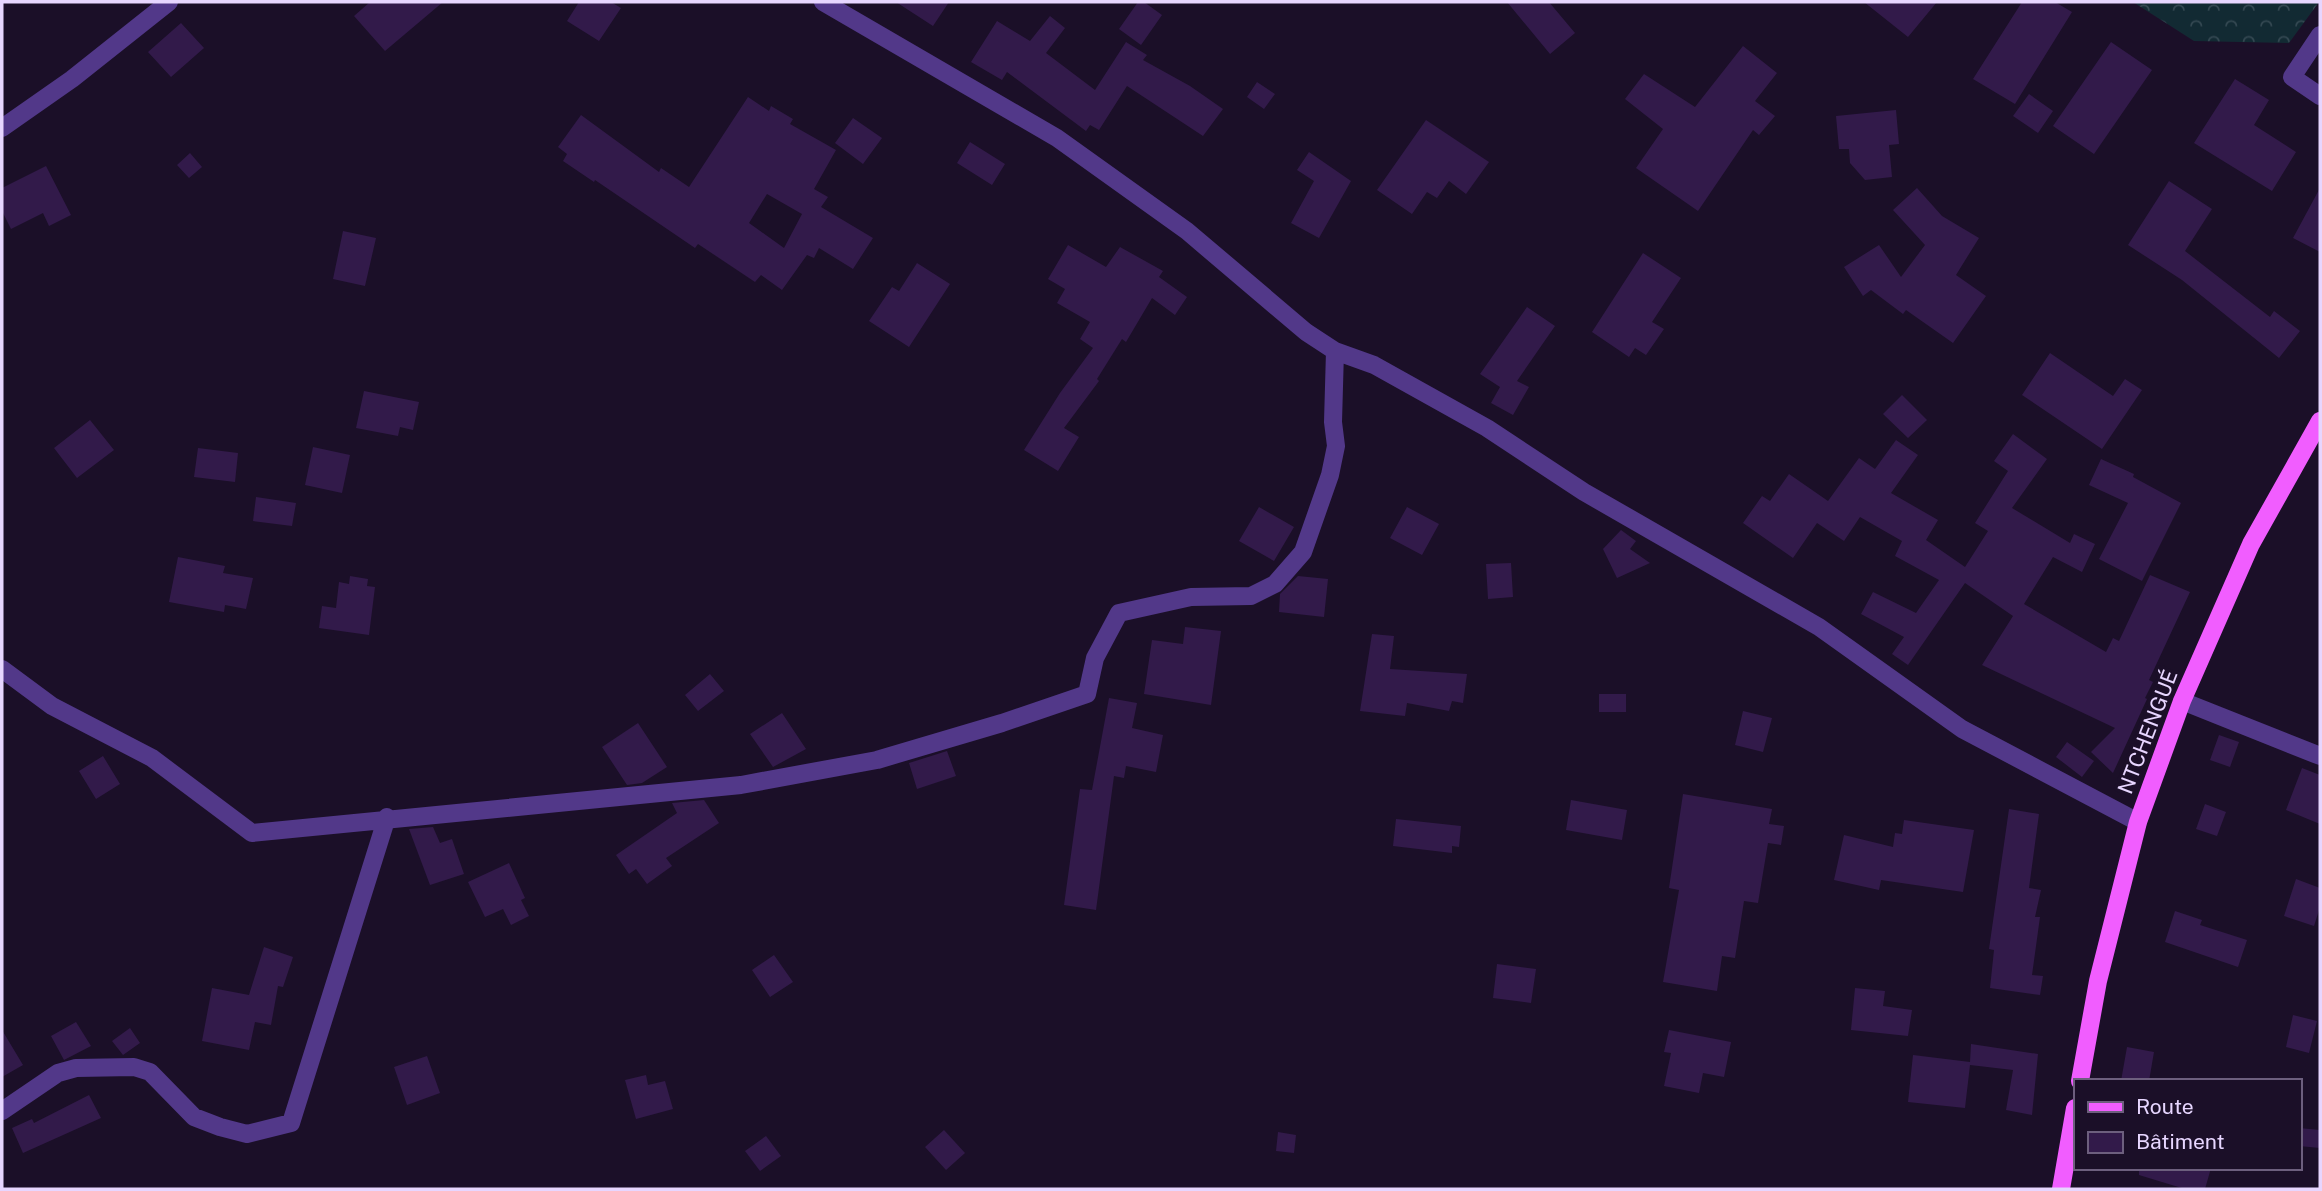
<svg xmlns="http://www.w3.org/2000/svg" width="2322" height="1191" viewBox="0 0 2322 1191" font-family="'Public Sans',sans-serif">
	<style>
		.forest { fill: url(#forest-crowns) }
		.building { fill: #321a4a; fill-rule: evenodd }
		.lines { fill: none; stroke-linecap: round; stroke-linejoin: round }
		.minor { stroke: #523889; stroke-width: 18 }
		.major { stroke: #f15dff; stroke-width: 18 }
		.labels { text-anchor: middle; stroke-width: 7; stroke-linejoin: round; paint-order: stroke }
		.street-label { font-size: 21px; fill: #e7d6ff; stroke: #1b0f28 }
	</style>
	<defs>
		<pattern id="forest-crowns" width="20" height="18" patternUnits="userSpaceOnUse" patternTransform="scale(1.75)"><rect width="20" height="18" fill="#122a33"/><path d="M2 6a3 3 0 1 1 6 0M12 15a3 3 0 1 1 6 0" fill="none" stroke="#344852"/></pattern>
	</defs>
	<rect width="100%" height="100%" fill="#1b0f28"/>
	<!-- forest -->
	<path class="forest" d="M2133,2H2319L2289,43L2194,41Z"/>
	<!-- building -->
	<path class="building" d="M370,2H443L385,51L354,16Z
		M579,2H611L621,8L599,41L567,21Z
		M896,2H949L933,26Z
		M1138,2H1144L1162,15L1141,45L1119,29Z
		M1507,2H1549L1575,33L1550,54Z
		M1864,2H1937L1908,37Z
		M2022,2H2055L2072,12L2015,104L1973,79Z
		M1050,16L1065,28L1046,53L1095,90L1126,42L1147,55L1143,60L1190,86L1223,109L1203,136L1127,86L1099,130L1090,125L1086,131L1007,72L1002,80L971,62L997,21L1030,41Z
		M181,23L204,48L171,77L148,52Z
		M2111,42L2152,70L2094,154L2053,126Z
		M1743,46L1777,73L1755,101L1775,116L1759,135L1753,130L1698,211L1636,168L1663,129L1625,99L1644,74L1695,107Z
		M2235,79L2269,100L2254,125L2296,152L2272,191L2194,143Z
		M1257,82L1275,94L1264,109L1247,97Z
		M2029,94L2053,111L2038,133L2013,116Z
		M748,97L769,111L771,106L793,119L790,124L836,150L814,189L828,197L821,207L873,238L853,269L819,248L814,258L807,255L782,290L761,275L755,282L698,244L695,248L595,180L594,182L563,161L567,154L558,147L581,115L659,172L661,168L689,187ZM767,194L802,214L784,248L749,223Z
		M1896,110L1899,144L1889,145L1892,177L1865,180L1850,163L1849,149H1839L1836,116Z
		M853,118L882,138L863,164L835,143Z
		M1426,120L1489,162L1466,194L1449,181L1437,198L1427,192L1412,214L1377,190Z
		M970,142L1005,164L992,185L957,163Z
		M1309,152L1351,181L1319,238L1291,223L1314,181L1297,170Z
		M190,153L202,167L189,178L177,165Z
		M46,166L71,215L49,226L43,213L11,229L2,211V188Z
		M2169,181L2212,209L2185,251L2270,317L2274,311L2300,331L2279,358L2182,280L2128,245Z
		M1917,188L1942,216L1979,238L1956,275L1986,296L1953,343L1906,310L1903,314L1871,290L1863,296L1844,267L1879,245L1901,277L1925,245L1893,210Z
		M2320,188V252L2293,238Z
		M343,231L376,238L365,286L333,279Z
		M1068,245L1106,267L1120,247L1163,271L1159,277L1187,297L1175,315L1152,298L1126,342L1122,339L1097,379L1099,381L1064,428L1079,437L1058,471L1024,450L1060,393L1093,348L1080,339L1090,322L1057,303L1065,289L1048,279Z
		M1643,253L1681,278L1652,322L1664,329L1646,355L1635,348L1629,357L1592,332Z
		M917,263L950,284L909,347L869,321L892,287L899,291Z
		M1527,307L1555,326L1517,381L1529,387L1513,415L1491,403L1500,387L1480,374Z
		M2050,353L2113,396L2125,379L2142,390L2102,449L2022,395Z
		M364,391L419,402L413,430L400,427L398,436L356,428Z
		M1902,395L1927,420L1908,438L1883,414Z
		M90,420L114,450L77,478L54,448Z
		M2013,434L2047,459L2012,508L2070,543L2074,534L2095,544L2082,572L2053,557L2024,604L2106,652L2113,638L2119,641L2150,575L2190,592L2149,680L2153,682L2145,698L2147,699L2113,773L2091,752L2115,728L1982,665L2013,616L1965,583L1908,665L1892,654L1904,637L1861,614L1873,592L1916,613L1939,580L1895,556L1902,541L1860,517L1844,541L1817,523L1793,558L1743,523L1762,496L1770,501L1789,474L1828,501L1859,458L1875,469L1896,440L1918,455L1891,493L1938,520L1926,540L1965,567L1988,531L1975,523L2008,471L1994,461Z
		M313,447L350,455L342,493L305,485Z
		M198,448L238,453L235,482L194,477Z
		M2101,459L2134,474L2133,477L2181,503L2142,581L2099,559L2128,503L2089,485Z
		M256,497L296,503L292,526L253,521Z
		M1259,507L1294,527L1274,561L1239,541Z
		M1407,507L1439,524L1422,555L1390,538Z
		M1621,530L1636,541L1630,549L1650,563L1617,578L1603,549Z
		M178,557L225,566L223,573L253,578L246,609L225,605L224,612L169,602Z
		M1511,563L1513,597L1488,599L1486,564Z
		M350,576L368,579L367,586L375,587L369,635L319,628L322,606L336,608L339,582L349,584Z
		M1298,576L1328,579L1324,617L1279,612L1280,594Z
		M1185,627L1221,631L1211,705L1144,694L1152,640L1183,644Z
		M1372,634L1394,636L1390,669L1467,674L1463,703L1452,701L1449,711L1407,703L1405,716L1360,711Z
		M710,674L724,691L698,711L685,695Z
		M1599,694H1626V712H1599Z
		M1109,698L1137,703L1132,728L1163,735L1156,772L1126,766L1124,778L1114,776L1096,910L1064,905L1080,789L1092,790Z
		M1743,711L1772,718L1763,752L1735,745Z
		M782,713L806,749L773,767L750,734Z
		M638,723L667,767L642,783L627,785L602,747Z
		M2219,735L2239,742L2230,767L2210,760Z
		M2067,742L2094,761L2082,777L2056,757Z
		M947,751L956,776L917,789L909,763Z
		M103,756L120,784L96,799L79,771Z
		M2302,768L2320,775V824L2286,810Z
		M1683,794L1772,809L1769,824L1784,826L1781,845L1768,843L1758,903L1744,901L1735,958L1722,956L1717,991L1663,982L1679,890L1669,888Z
		M704,800L719,823L666,858L672,866L647,884L636,869L629,874L616,855L677,813L672,803Z
		M1571,800L1627,810L1622,840L1566,830Z
		M2205,804L2226,812L2217,836L2196,829Z
		M2009,809L2039,814L2029,888L2041,890L2035,917H2040L2032,975L2043,976L2040,995L1990,988L1994,950L1989,949Z
		M1396,819L1461,826L1459,847L1452,846V853L1393,846Z
		M1904,820L1974,830L1963,892L1881,880L1879,890L1834,880L1844,835L1893,847L1895,833L1902,834Z
		M433,827L440,843L452,839L464,874L430,885L409,829Z
		M509,863L525,898L521,900L529,916L511,925L503,909L485,917L468,882Z
		M2296,879L2320,888V907L2314,926L2284,916Z
		M2175,911L2202,920L2200,925L2247,940L2238,967L2165,942Z
		M264,947L293,957L283,987L278,986L271,1025L255,1022L249,1050L202,1041L212,988L249,995Z
		M774,955L793,982L770,997L752,970Z
		M1497,964L1536,969L1531,1003L1493,998Z
		M1855,988L1885,991L1883,1006L1912,1010L1908,1036L1851,1030Z
		M2293,1015L2317,1021L2309,1053L2286,1047Z
		M76,1022L91,1046L64,1060L51,1036Z
		M130,1028L140,1043L123,1055L112,1041Z
		M2,1030L23,1065L2,1077Z
		M1669,1030L1731,1042L1724,1077L1703,1073L1699,1093L1664,1086L1671,1053L1664,1052Z
		M1971,1044L2038,1054L2032,1115L2006,1110L2013,1070L1970,1065L1965,1108L1908,1102L1913,1055L1970,1062Z
		M2127,1047L2154,1052L2149,1081H2121Z
		M427,1056L440,1093L407,1105L394,1067Z
		M646,1075L648,1085L665,1081L673,1109L636,1119L625,1080Z
		M89,1095L101,1118L23,1153L12,1128L32,1119L34,1123Z
		M2299,1128L2320,1130V1148L2299,1146Z
		M944,1130L965,1153L946,1170L925,1147Z
		M1278,1132L1296,1135L1294,1153L1276,1151Z
		M766,1136L781,1156L760,1171L745,1151Z
		M2139,1168H2211L2205,1189H2185L2139,1175Z"/>
	<g class="lines">
		<!-- minor -->
		<path class="minor" d="M823,2L1057,138L1187,231L1306,332L1335,351L1374,365L1487,428L1584,492L1819,627L1962,729L2138,822
			M2320,35L2292,77L2320,96
			M2,128L72,79L169,2
			M2,669L52,706L152,758L252,833L741,785L877,760L1002,723L1087,694L1095,658L1119,613L1191,597L1251,596L1275,584L1303,552L1330,475L1336,446L1333,422L1335,351
			M2182,701L2320,756
			M2,1111L58,1073L76,1068L134,1067L150,1072L194,1117L220,1127L247,1134L291,1123L387,817"/>
		<!-- major -->
		<path class="major" d="M2080,1081L2098,981L2138,822L2182,701L2251,544L2320,421
			M2061,1189L2075,1108"/>
	</g>
	<g class="labels">
		<!-- street labels -->
		<g class="street-label">
			<text transform="translate(2148 732) rotate(-69)" y="7">NTCHENGUÉ</text>
		</g>
	</g>
	<!-- border -->
	<rect width="2322" height="1191" fill="none" stroke="#e7d6ff" stroke-width="7"/>
	<!-- legend -->
	<rect x="2074" y="1079" width="228" height="91" fill="#1b0f28" stroke="#6d5f7e" stroke-width="2"/>
	<rect x="2088" y="1102" width="35" height="10" fill="#f15dff" stroke="#6d5f7e" stroke-width="2"/>
	<text x="2136" y="1114" font-size="21" fill="#e7d6ff">Route</text>
	<rect x="2088" y="1132" width="35" height="21" fill="#321a4a" stroke="#6d5f7e" stroke-width="2"/>
	<text x="2136" y="1149" font-size="21" fill="#e7d6ff">Bâtiment</text>
</svg>
